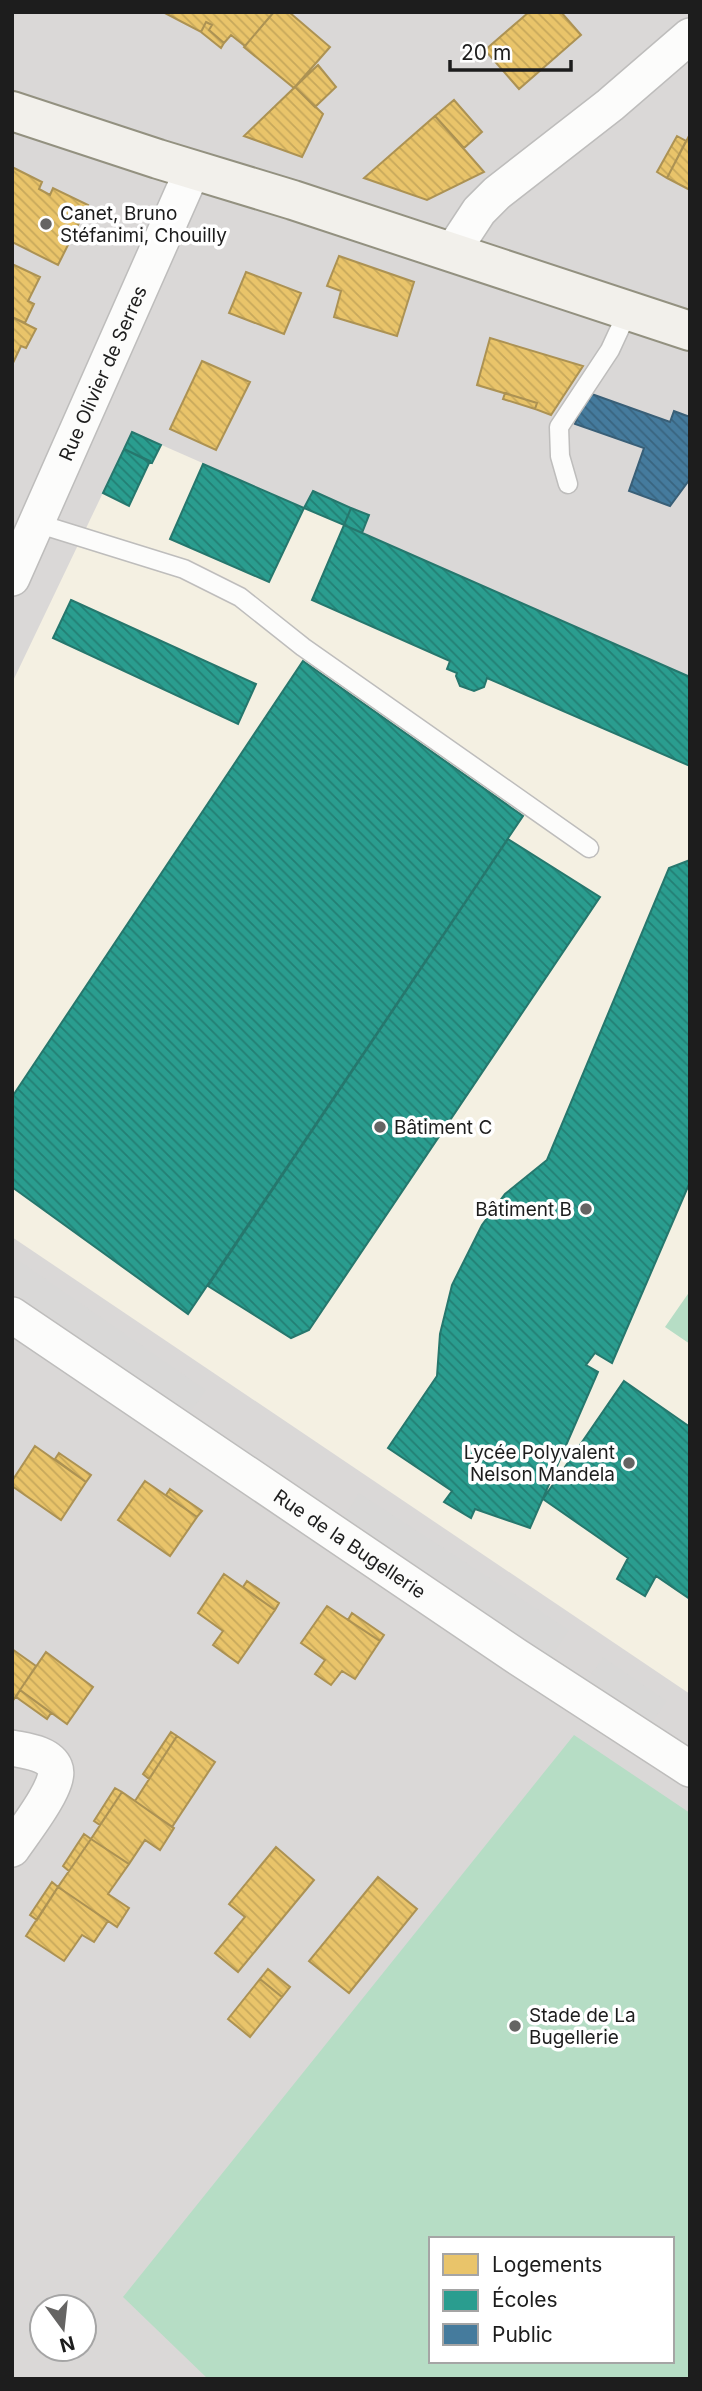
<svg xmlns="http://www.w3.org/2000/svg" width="702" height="2391" viewBox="0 0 702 2391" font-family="Inter,sans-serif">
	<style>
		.residential { fill: #dad8d7; fill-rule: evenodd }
		.education { fill: #f4f0e2 }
		.religious { fill: #d9d8d7 }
		.pitch { fill: #b6ddc5; fill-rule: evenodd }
		.homes { fill: url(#homes-back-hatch); stroke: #ac9253; stroke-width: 2 }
		.schools { fill: url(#schools-back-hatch); stroke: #26776d; stroke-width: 2 }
		.public { fill: url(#public-back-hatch); stroke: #395f77; stroke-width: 2 }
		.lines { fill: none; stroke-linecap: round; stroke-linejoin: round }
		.lane-casing { stroke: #bebdbc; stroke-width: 21 }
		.street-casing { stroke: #bebdbc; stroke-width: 38 }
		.secondary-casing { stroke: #939180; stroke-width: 42 }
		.lane { stroke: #fcfcfb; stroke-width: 18 }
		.street { stroke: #fcfcfb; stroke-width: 35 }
		.secondary { stroke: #f2f0eb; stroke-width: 38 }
		.poi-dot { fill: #656463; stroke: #fff; stroke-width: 2.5 }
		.labels { text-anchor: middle; stroke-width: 7; stroke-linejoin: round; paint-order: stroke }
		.poi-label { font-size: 19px; fill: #1d1d1d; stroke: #fff; text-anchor: start }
		.street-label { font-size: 19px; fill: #1d1d1d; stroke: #fff }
	</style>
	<defs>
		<pattern id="homes-back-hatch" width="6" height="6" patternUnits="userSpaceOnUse" patternTransform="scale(1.75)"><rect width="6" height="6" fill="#e9c46a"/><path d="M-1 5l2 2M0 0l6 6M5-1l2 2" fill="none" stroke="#c7a85b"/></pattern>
		<pattern id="schools-back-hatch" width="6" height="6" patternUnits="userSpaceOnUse" patternTransform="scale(1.75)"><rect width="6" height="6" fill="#2a9d8f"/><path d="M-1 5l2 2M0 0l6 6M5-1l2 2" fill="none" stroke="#237f74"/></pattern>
		<pattern id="public-back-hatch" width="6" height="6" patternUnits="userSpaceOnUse" patternTransform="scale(1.75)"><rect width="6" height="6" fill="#457b9d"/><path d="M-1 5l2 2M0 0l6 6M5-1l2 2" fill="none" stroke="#39647f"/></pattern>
	</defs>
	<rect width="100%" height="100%" fill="#ebe8e6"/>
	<!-- residential -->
	<path class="residential" d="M12,12H690V2379H12ZM431,2239H672V2361H431ZM42,2307H84V2349H42Z"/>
	<!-- education -->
	<path class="education" d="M132,432L690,677V1694L12,1237V683Z"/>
	<!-- religious -->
	<path class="religious" d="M12,1256L206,1390L189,1414L12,1291Z
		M359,1493L569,1630L551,1657L342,1520Z
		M603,1657L667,1701L650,1725L586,1682Z"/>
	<!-- pitch -->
	<path class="pitch" d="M690,1291V1344L665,1327Z
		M574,1735L690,1813V2379H208L123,2297ZM431,2239H672V2361H431Z"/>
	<!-- homes -->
	<path class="homes" d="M163,12H272L273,13L245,46L231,35L224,43L209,30L212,25L206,22L201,32Z
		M289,12L330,47L294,88L244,47L274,12Z
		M529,12H561L581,35L519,89L485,50Z
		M206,22L212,25L209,30L224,43L221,48L201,32Z
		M318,65L336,87L315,107L295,87Z
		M295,87L323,114L302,157L244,136Z
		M454,100L482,132L464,148L435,116Z
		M435,116L484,172L427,200L364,178Z
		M690,134V190L667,178Z
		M677,136L686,141L667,178L657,172Z
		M12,167L42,182L39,189L50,195L53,188L88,205L58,265L12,242Z
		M339,256L414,282L397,336L334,317L341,291L327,286Z
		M12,264L40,277L28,301L34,304L25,323L12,317Z
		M246,272L301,293L284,334L229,313Z
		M12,317L36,329L26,348L21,346L12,365Z
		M490,338L583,366L551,415L535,409L537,403L477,385Z
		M202,361L250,382L216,450L170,429Z
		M505,393L537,403L535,409L503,399Z
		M35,1446L86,1482L61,1520L12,1486V1481Z
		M59,1453L91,1475L86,1482L55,1459Z
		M145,1481L197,1517L170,1556L118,1520Z
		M170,1489L202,1511L197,1517L166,1495Z
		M224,1574L275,1610L238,1663L213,1645L223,1631L198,1613Z
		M247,1581L279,1603L275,1610L243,1587Z
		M327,1606L380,1641L355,1679L342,1671L331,1685L315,1674L325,1660L301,1643Z
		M352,1613L384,1635L380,1641L348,1620Z
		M12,1649L36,1666L12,1702Z
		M46,1652L93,1687L67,1724L20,1690Z
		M20,1690L51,1713L47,1719L16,1697Z
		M171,1732L177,1736L149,1779L143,1774Z
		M177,1736L215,1762L172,1827L135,1801Z
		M115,1788L122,1792L100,1825L94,1821Z
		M122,1792L174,1828L160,1850L145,1840L129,1864L91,1839Z
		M84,1834L91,1839L69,1871L63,1866Z
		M91,1839L129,1864L108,1894L129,1908L117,1927L58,1887Z
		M276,1847L314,1880L238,1972L215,1953L245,1917L229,1904Z
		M378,1877L417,1909L349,1993L309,1961Z
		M52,1882L58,1887L37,1920L30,1915Z
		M58,1887L108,1921L94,1942L82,1935L64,1961L26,1936Z
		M268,1969L290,1987L282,1997L260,1979Z
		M260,1979L282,1997L250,2037L228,2019Z"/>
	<!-- schools -->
	<path class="schools" d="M132,432L161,445L152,463L124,449Z
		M124,449L150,461L129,506L103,493Z
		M203,464L304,508L269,582L170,539Z
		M313,491L351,508L344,525L304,508Z
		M351,508L369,515L362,533L344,525Z
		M344,525L690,677V766L487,678L484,687L474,691L460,686L456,676L457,673L447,669L450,661L312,600Z
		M71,600L256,684L238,724L53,638Z
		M303,661L523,816L188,1314L12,1187V1097Z
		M508,839L600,897L309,1330L291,1338L208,1286Z
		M690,860V1182L612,1363L595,1353L586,1365L598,1372L530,1528L475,1509L471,1518L444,1502L452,1491L388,1448L437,1376L440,1334L452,1285L482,1225L505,1194L547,1160L669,868Z
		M624,1381L690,1427V1599L656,1576L645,1596L617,1579L628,1558L543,1499Z"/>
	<!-- public -->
	<path class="public" d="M586,392L670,422L674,411L690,417V479L670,506L629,491L644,448L575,424Z"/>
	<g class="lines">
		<!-- lane casing -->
		<g class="lane-casing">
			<path id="lane" d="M568,484L560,456L559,427L610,350L628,311
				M36,523L184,569L240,597L303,647L589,848"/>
		</g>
		<!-- street casing -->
		<g class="street-casing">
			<g id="street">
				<path d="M452,252L479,211L497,193L610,105L690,36"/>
				<path id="s1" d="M12,578L193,169"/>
				<path id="s2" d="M12,1315L516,1656L690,1769"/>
				<path d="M12,1748C26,1751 49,1753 55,1768C62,1784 22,1834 12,1849"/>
			</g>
		</g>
		<!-- secondary casing -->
		<g class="secondary-casing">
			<path id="secondary" d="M12,111L158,159L293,200L690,331"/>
		</g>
		<!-- lane -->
		<use href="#lane" class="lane"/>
		<!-- street -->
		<use href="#street" class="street"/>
		<!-- secondary -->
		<use href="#secondary" class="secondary"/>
	</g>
	<!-- markers -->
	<g class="poi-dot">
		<circle cx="46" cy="224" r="7"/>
		<circle cx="380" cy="1127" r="7"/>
		<circle cx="586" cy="1209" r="7"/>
		<circle cx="629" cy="1463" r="7"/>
		<circle cx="515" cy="2026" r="7"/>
	</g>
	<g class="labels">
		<!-- poi labels -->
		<g class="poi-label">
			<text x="60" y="220">Canet, Bruno<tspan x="60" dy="22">Stéfanimi, Chouilly</tspan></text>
			<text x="394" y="1134">Bâtiment C</text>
			<text x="572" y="1216" text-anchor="end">Bâtiment B</text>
			<text x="615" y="1459" text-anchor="end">Lycée Polyvalent<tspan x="615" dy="22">Nelson Mandela</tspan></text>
			<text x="529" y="2022">Stade de La<tspan x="529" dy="22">Bugellerie</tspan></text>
		</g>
		<!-- street labels -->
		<g class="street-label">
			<text dy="7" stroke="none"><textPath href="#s1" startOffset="224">Rue Olivier de Serres</textPath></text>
			<text dy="7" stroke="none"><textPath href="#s2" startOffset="408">Rue de la Bugellerie</textPath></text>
		</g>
	</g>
	<!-- border -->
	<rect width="702" height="2391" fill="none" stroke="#1d1d1d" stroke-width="28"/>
	<!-- legend -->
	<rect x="429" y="2237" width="245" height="126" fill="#ffffff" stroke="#a5a5a5" stroke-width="2"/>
	<rect x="443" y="2254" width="35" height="21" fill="#e9c46a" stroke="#a5a5a5" stroke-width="2"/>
	<text x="492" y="2272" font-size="21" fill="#1d1d1d">Logements</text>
	<rect x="443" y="2290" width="35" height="21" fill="#2a9d8f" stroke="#a5a5a5" stroke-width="2"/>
	<text x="492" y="2307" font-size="21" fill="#1d1d1d">Écoles</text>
	<rect x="443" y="2324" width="35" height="21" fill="#457b9d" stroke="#a5a5a5" stroke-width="2"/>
	<text x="492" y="2342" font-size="21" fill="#1d1d1d">Public</text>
	<!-- north arrow -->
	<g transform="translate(63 2328) rotate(165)"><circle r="33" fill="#ffffff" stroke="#a5a5a5" stroke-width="2"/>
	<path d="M0-5L12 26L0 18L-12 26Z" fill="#656463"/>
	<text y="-10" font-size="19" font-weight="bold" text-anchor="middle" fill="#1d1d1d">N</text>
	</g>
	<!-- scale -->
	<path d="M450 60v10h121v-10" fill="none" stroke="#1d1d1d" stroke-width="3.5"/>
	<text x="461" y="60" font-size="21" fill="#1d1d1d" stroke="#ffffff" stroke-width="5" paint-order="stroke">20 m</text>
</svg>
